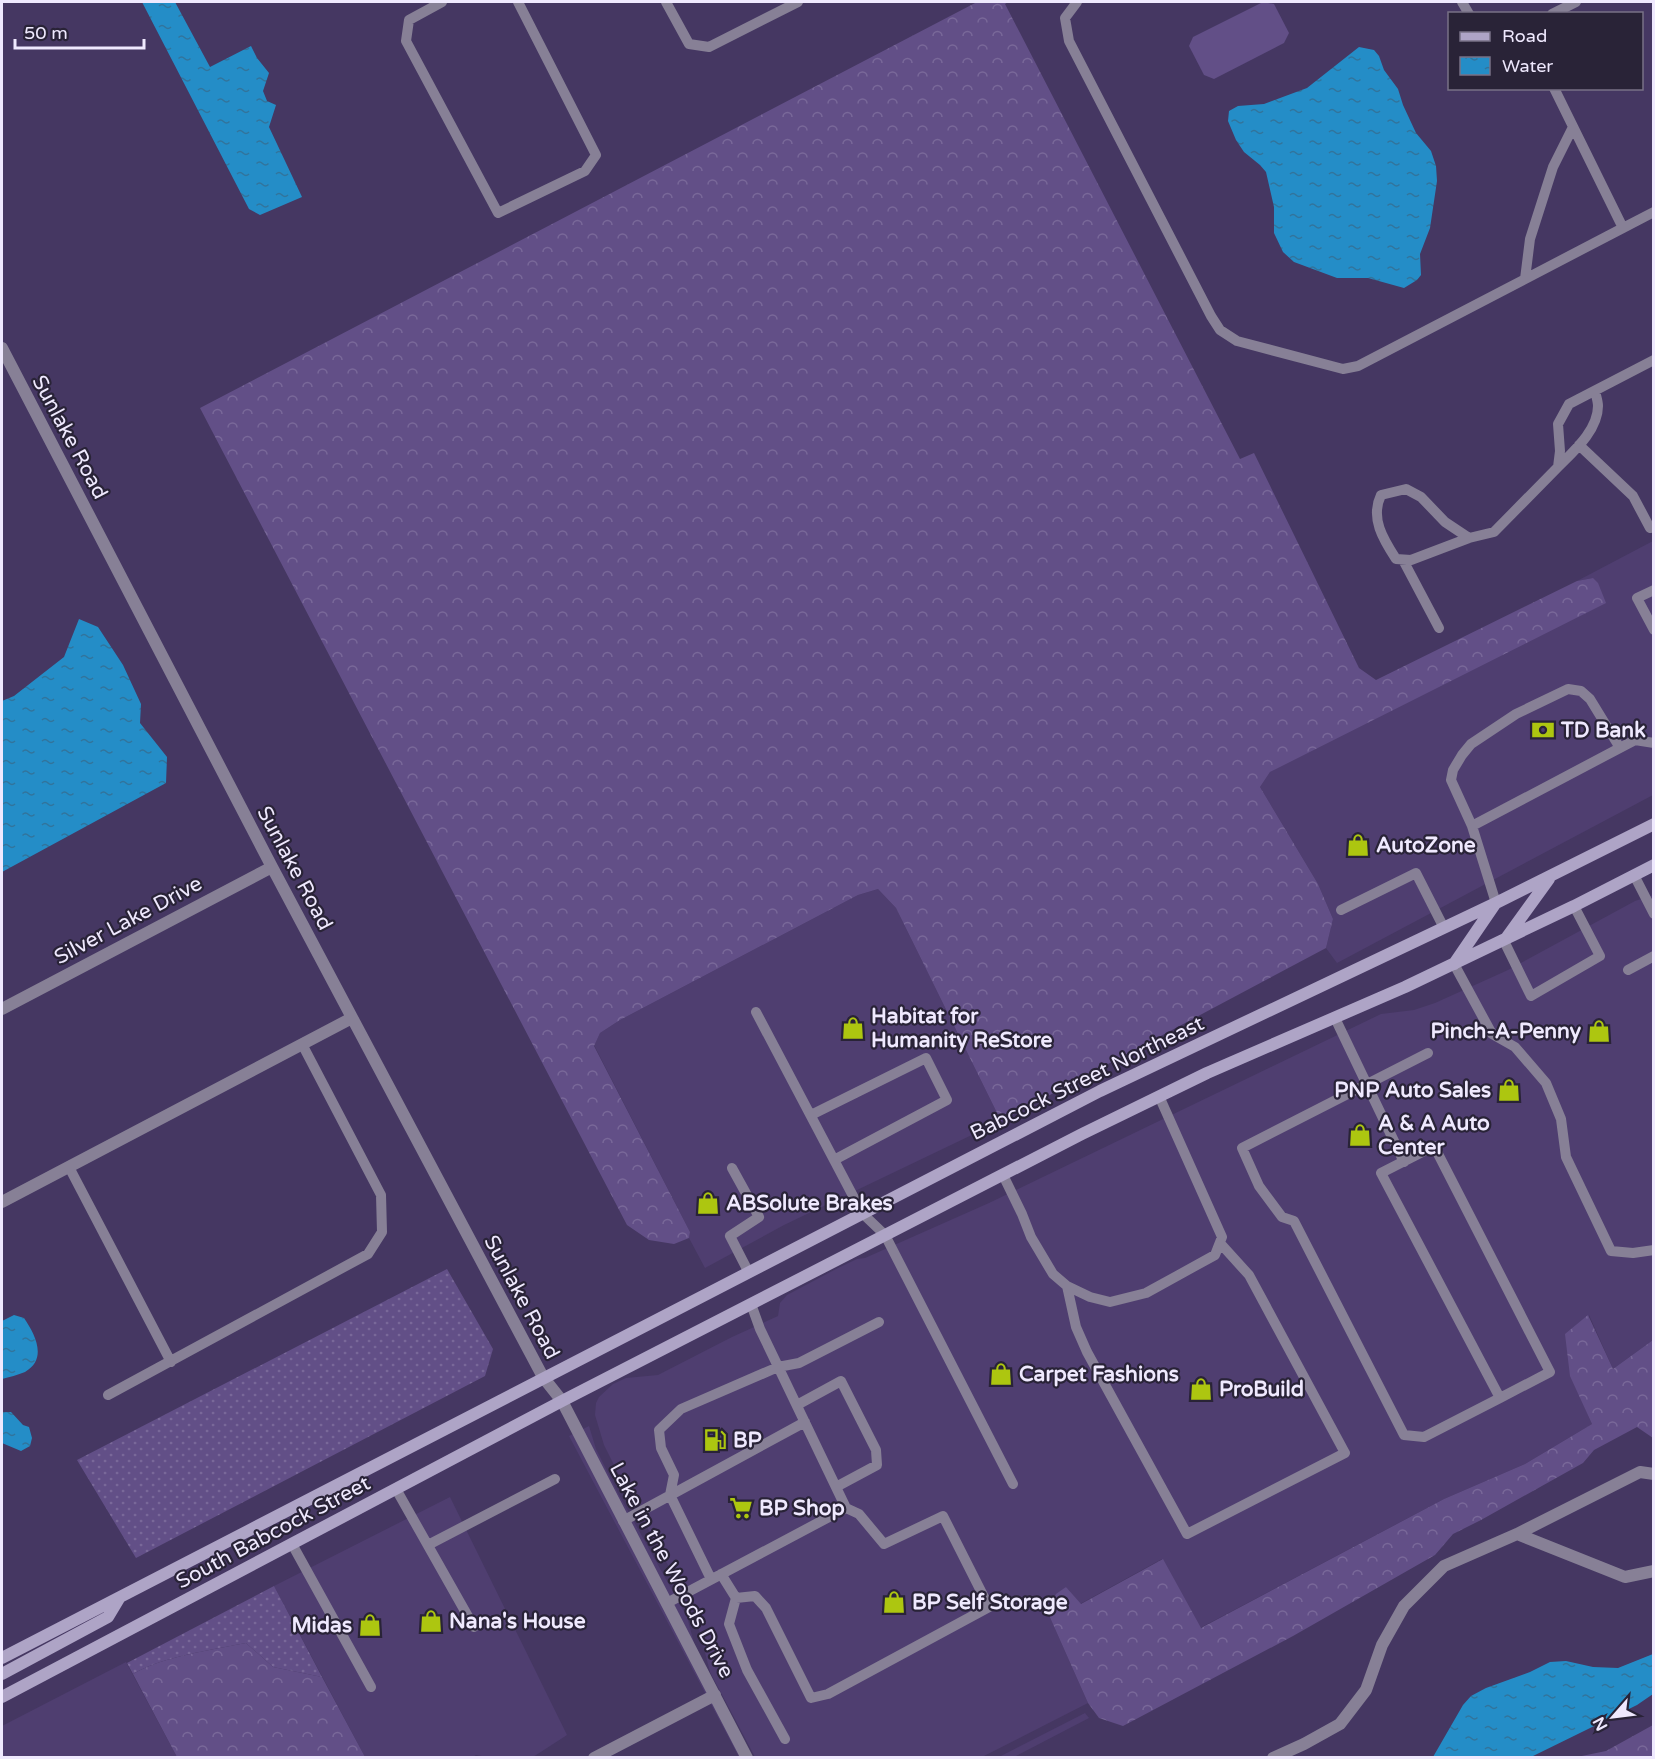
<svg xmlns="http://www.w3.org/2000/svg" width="1655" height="1759" viewBox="0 0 1655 1759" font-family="'Varela Round',sans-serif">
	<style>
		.built { fill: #4f3e70 }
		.grass { fill: url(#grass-dots) }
		.forest { fill: url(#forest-crowns) }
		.park { fill: #624f87 }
		.water { fill: url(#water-ripples) }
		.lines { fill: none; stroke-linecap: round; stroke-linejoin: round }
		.lane { stroke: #878096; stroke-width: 10 }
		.street { stroke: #878096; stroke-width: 12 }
		.secondary { stroke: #aea4c6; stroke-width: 12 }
		.labels { text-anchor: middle; stroke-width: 4.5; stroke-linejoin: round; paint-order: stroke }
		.street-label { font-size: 21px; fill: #efe9fe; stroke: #292337 }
		.poi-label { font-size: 21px; font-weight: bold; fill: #efe9fe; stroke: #292337; text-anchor: start }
	</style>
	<defs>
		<pattern id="grass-dots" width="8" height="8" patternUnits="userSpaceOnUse" patternTransform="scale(1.5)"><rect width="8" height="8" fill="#624f87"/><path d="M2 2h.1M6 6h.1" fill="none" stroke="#796899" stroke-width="1.8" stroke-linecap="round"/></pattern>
		<pattern id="forest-crowns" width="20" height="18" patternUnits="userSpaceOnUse" patternTransform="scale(1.5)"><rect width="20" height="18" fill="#624f87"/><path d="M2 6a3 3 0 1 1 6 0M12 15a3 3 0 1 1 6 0" fill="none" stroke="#796899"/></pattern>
		<pattern id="water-ripples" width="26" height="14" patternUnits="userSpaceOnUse" patternTransform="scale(1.5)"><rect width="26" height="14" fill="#248dc7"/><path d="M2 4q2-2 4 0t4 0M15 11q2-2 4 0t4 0" fill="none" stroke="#31749c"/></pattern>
	</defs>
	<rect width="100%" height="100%" fill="#453762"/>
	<!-- built -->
	<path class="built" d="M1653,541V795L1337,963L1326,948L1333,919L1318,884L1260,787L1270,772L1593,578L1577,581Z
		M878,889L896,908L1001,1121L784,1225L705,1268L689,1238L690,1232L594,1045L600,1033L620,1020L858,895Z
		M1653,895V1340L1613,1369L1589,1315L1571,1376L1592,1424L1525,1464L1444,1499L1200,1628L1162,1559L1080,1604L1066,1587L1048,1613L1088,1703L982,1757H755L710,1672L695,1614L626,1489L604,1445L595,1415L596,1403L599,1397L613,1384L626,1378L658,1375L732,1337L778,1316L780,1303L787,1295L838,1268L857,1259L865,1258L989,1203L1381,1014L1414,1010L1435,1003L1508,970L1635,901Z
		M589,1426L596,1449L618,1493L687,1617L703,1676L745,1757H739L569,1436Z
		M450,1497L567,1735L533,1757H487L476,1755L471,1758L365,1757L274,1586Z
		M126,1662L177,1757L2,1758V1726Z
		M1085,1713L1089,1718L1014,1757H999Z"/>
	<!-- grass -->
	<path class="grass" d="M447,1269L493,1349L485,1376L136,1558L77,1460Z
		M274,1586L322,1677L273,1667L246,1643C211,1650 164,1656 133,1674L127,1663Z"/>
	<!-- forest -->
	<path class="forest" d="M977,2H1008L1005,4L1240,459L1254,453L1359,668L1376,680L1577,581L1593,578L1598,583L1606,603L1270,772L1260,787L1318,884L1333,919L1326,948L1001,1121L896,908L878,889L858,895L620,1020L600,1033L594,1046L690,1232L689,1238L674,1244L649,1240L627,1225L200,408Z
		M1588,1315L1613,1369L1653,1340V1438L1637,1427L1594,1450L1583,1463L1481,1520L1453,1534L1435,1555L1293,1636L1123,1726L1099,1718L1088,1703L1048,1613L1056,1594L1066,1587L1081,1604L1163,1559L1201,1628L1444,1499L1525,1464L1592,1424L1570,1376L1565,1334Z
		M246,1643L273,1667L322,1677L365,1757H177L133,1674C164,1656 211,1650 246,1643Z
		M1653,1725V1757H1577L1606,1751Z"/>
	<!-- park -->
	<path class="park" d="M1263,2L1274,4L1289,33L1284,43L1214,79L1204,75L1189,46L1193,37Z"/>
	<!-- water -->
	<path class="water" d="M142,2H175L210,67L251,46L257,58L269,73L263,91L267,101L276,105L269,127L302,197L260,215L249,209Z
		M1359,47L1374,50L1379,56L1384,70L1398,89L1403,105L1416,133L1431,151L1436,166L1437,181L1430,228L1420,254L1421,275L1417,280L1404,288L1368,278H1337L1294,262L1283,252L1274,233V207L1266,172L1260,165L1244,152L1236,140L1228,121L1229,111L1238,106L1264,104L1307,88Z
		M79,619L98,627L123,665L141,704L140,723L167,757L166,783L2,872V701L14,696L64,657Z
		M14,1315L24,1318C35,1334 48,1359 25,1372C18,1375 9,1377 2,1379V1321Z
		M2,1412H11L23,1425L29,1427L32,1438L30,1446L21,1451L2,1443Z
		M1653,1654V1694L1637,1705L1531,1757H1433L1463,1705L1471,1696L1486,1688L1530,1672L1550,1662L1566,1661L1593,1667L1618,1668Z"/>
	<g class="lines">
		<!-- lane -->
		<path class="lane" d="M442,2L409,20L406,41L498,213L585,171L596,155L518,2
			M666,2L689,44L709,47L798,2
			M1077,2L1065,18L1069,41L1211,316L1220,330L1237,341L1343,369L1358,366L1623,228
			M1462,2L1469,14
			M1552,14L1576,2
			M1554,88L1623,228L1654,212
			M1525,279L1530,239L1553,167L1573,127
			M1579,445L1633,496L1650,528
			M1558,467C1574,451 1598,430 1598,406C1598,401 1596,396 1595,391
			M1469,538L1411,560L1396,559C1383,539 1370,518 1381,495L1406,489L1421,497L1445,522L1469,538L1494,532L1558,467L1560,451L1558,424L1569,404L1654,360
			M1403,560L1439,628
			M1654,590L1637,598L1654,630
			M1472,826L1451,780L1453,770L1462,755L1471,744L1516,714L1568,689L1581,691L1590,699L1620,748
			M1634,875L1654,914
			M1496,903L1472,826L1635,740L1654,743
			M1341,910L1416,873L1444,928
			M1504,941L1531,996L1600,956L1574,906
			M1454,964L1492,1034L1515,1047L1546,1083L1561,1119L1566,1157L1611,1251L1633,1253L1654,1250
			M1628,970L1654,956
			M756,1012L862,1213L885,1235L1013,1484
			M1335,1018L1404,1162
			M1428,1053L1242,1148L1259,1186L1282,1217L1294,1221L1404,1435L1424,1437L1500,1398
			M811,1115L926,1058L947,1100L834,1160
			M1434,1146L1550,1372L1500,1398L1381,1173Z
			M69,1167L171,1362
			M732,1168L759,1217L730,1236L748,1271
			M1003,1175L1022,1214L1031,1237L1053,1274L1067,1286L1090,1297L1110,1302L1146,1293L1215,1255L1222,1237L1159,1096
			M1067,1286L1076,1327L1087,1352L1187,1534L1345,1453L1249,1275L1220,1243
			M108,1395L368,1254L382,1232L381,1195L302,1044
			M797,1405L841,1381L876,1450L877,1465L836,1487
			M396,1489L474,1627
			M623,1521L805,1422
			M292,1544L371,1687
			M428,1545L555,1479
			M721,1574L736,1598L755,1596L766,1608L811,1698L828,1694L989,1607L943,1516L884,1544L859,1514L846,1508
			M711,1579L670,1495L674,1475L661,1448L659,1430L681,1409L778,1367L799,1363L879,1322
			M736,1598L729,1624L747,1670L785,1739
			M667,1603L846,1508L760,1329L751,1304"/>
		<!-- street -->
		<path class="street" d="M2,348L272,867L543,1377L562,1401L747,1758
			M2,1009L272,867
			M2,1202L352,1018
			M1517,1534L1625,1577L1654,1571
			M594,1758L715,1695
			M1273,1758L1304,1744L1340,1724L1366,1690L1382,1645L1404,1606L1444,1566L1517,1534L1640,1472L1654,1474"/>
		<!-- secondary -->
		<path class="secondary" d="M1507,937L1549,879
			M1454,964L1495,904
			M2,1658L1100,1091L1496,903L1654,824
			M2,1674L108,1617L120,1597
			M2,1697L562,1401L1082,1134L1207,1073L1405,987L1574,906L1654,865"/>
	</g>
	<!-- icons -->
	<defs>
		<g id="bank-bare" transform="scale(1.8)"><path d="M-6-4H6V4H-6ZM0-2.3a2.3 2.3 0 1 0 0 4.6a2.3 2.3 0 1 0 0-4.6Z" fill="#adc610" stroke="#292337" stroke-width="2.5" paint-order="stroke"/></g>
		<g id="shop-bare" transform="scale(1.8)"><path d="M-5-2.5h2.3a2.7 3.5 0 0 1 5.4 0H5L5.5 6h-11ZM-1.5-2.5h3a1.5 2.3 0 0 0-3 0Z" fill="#adc610" stroke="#292337" stroke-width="2.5" paint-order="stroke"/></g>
		<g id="fuel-bare" transform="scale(1.8)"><path d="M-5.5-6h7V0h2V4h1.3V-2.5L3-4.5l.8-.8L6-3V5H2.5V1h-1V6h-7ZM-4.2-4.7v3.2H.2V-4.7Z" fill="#adc610" stroke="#292337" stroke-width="2.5" paint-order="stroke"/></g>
		<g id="supermarket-bare" transform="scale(1.8)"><path d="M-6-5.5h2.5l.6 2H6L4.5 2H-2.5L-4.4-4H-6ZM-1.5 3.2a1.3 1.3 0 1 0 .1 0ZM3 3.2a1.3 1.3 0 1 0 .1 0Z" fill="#adc610" stroke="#292337" stroke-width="2.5" paint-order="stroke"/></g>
	</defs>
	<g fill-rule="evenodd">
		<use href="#bank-bare" x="1543" y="730"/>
		<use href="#shop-bare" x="1358" y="845"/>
		<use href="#shop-bare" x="853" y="1028"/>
		<use href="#shop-bare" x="1599" y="1031"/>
		<use href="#shop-bare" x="1509" y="1090"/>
		<use href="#shop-bare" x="1360" y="1135"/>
		<use href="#shop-bare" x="708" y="1203"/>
		<use href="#shop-bare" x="1001" y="1374"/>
		<use href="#shop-bare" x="1201" y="1389"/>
		<use href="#fuel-bare" x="715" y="1440"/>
		<use href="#supermarket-bare" x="741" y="1508"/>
		<use href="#shop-bare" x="894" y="1602"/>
		<use href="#shop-bare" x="431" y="1621"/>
		<use href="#shop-bare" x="370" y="1625"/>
	</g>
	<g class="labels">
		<!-- street labels -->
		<g class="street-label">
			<text transform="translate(70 437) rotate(62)" y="7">Sunlake Road</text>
			<text transform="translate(295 868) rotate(62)" y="7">Sunlake Road</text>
			<text transform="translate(128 920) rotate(-28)" y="7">Silver Lake Drive</text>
			<text transform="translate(1087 1078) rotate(-26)" y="7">Babcock Street Northeast</text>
			<text transform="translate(522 1297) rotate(62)" y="7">Sunlake Road</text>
			<text transform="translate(273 1532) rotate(-28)" y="7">South Babcock Street</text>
			<text transform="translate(672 1570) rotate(62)" y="7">Lake in the Woods Drive</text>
		</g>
		<!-- poi labels -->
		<g class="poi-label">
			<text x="1561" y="737">TD Bank</text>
			<text x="1376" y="852">AutoZone</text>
			<text x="871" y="1023">Habitat for<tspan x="871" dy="24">Humanity ReStore</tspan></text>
			<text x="1581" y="1038" text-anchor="end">Pinch-A-Penny</text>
			<text x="1491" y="1097" text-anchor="end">PNP Auto Sales</text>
			<text x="1378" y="1130">A &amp; A Auto<tspan x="1378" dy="24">Center</tspan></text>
			<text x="726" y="1210">ABSolute Brakes</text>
			<text x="1019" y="1381">Carpet Fashions</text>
			<text x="1219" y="1396">ProBuild</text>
			<text x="733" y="1447">BP</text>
			<text x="759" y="1515">BP Shop</text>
			<text x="912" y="1609">BP Self Storage</text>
			<text x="449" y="1628">Nana's House</text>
			<text x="352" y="1632" text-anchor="end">Midas</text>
		</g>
	</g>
	<!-- border -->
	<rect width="1655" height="1759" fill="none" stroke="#efe9fe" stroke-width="6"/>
	<!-- legend -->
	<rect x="1448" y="12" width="195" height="78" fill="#292337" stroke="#787287" stroke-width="1.5"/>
	<rect x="1460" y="32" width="30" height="9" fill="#aea4c6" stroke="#787287" stroke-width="1.5"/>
	<text x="1502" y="42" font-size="18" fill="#efe9fe">Road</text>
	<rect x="1460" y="57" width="30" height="18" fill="url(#water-ripples)" stroke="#787287" stroke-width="1.5"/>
	<text x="1502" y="72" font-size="18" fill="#efe9fe">Water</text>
	<!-- north arrow -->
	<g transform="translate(1613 1717) rotate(242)" stroke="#292337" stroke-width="4.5" paint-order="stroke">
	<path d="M0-4.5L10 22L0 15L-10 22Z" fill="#efe9fe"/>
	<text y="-9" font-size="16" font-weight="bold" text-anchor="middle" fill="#efe9fe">N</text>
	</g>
	<!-- scale -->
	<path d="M15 39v9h129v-9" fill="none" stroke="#efe9fe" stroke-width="3"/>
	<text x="24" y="39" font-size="18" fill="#efe9fe" stroke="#292337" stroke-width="4.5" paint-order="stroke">50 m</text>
</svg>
